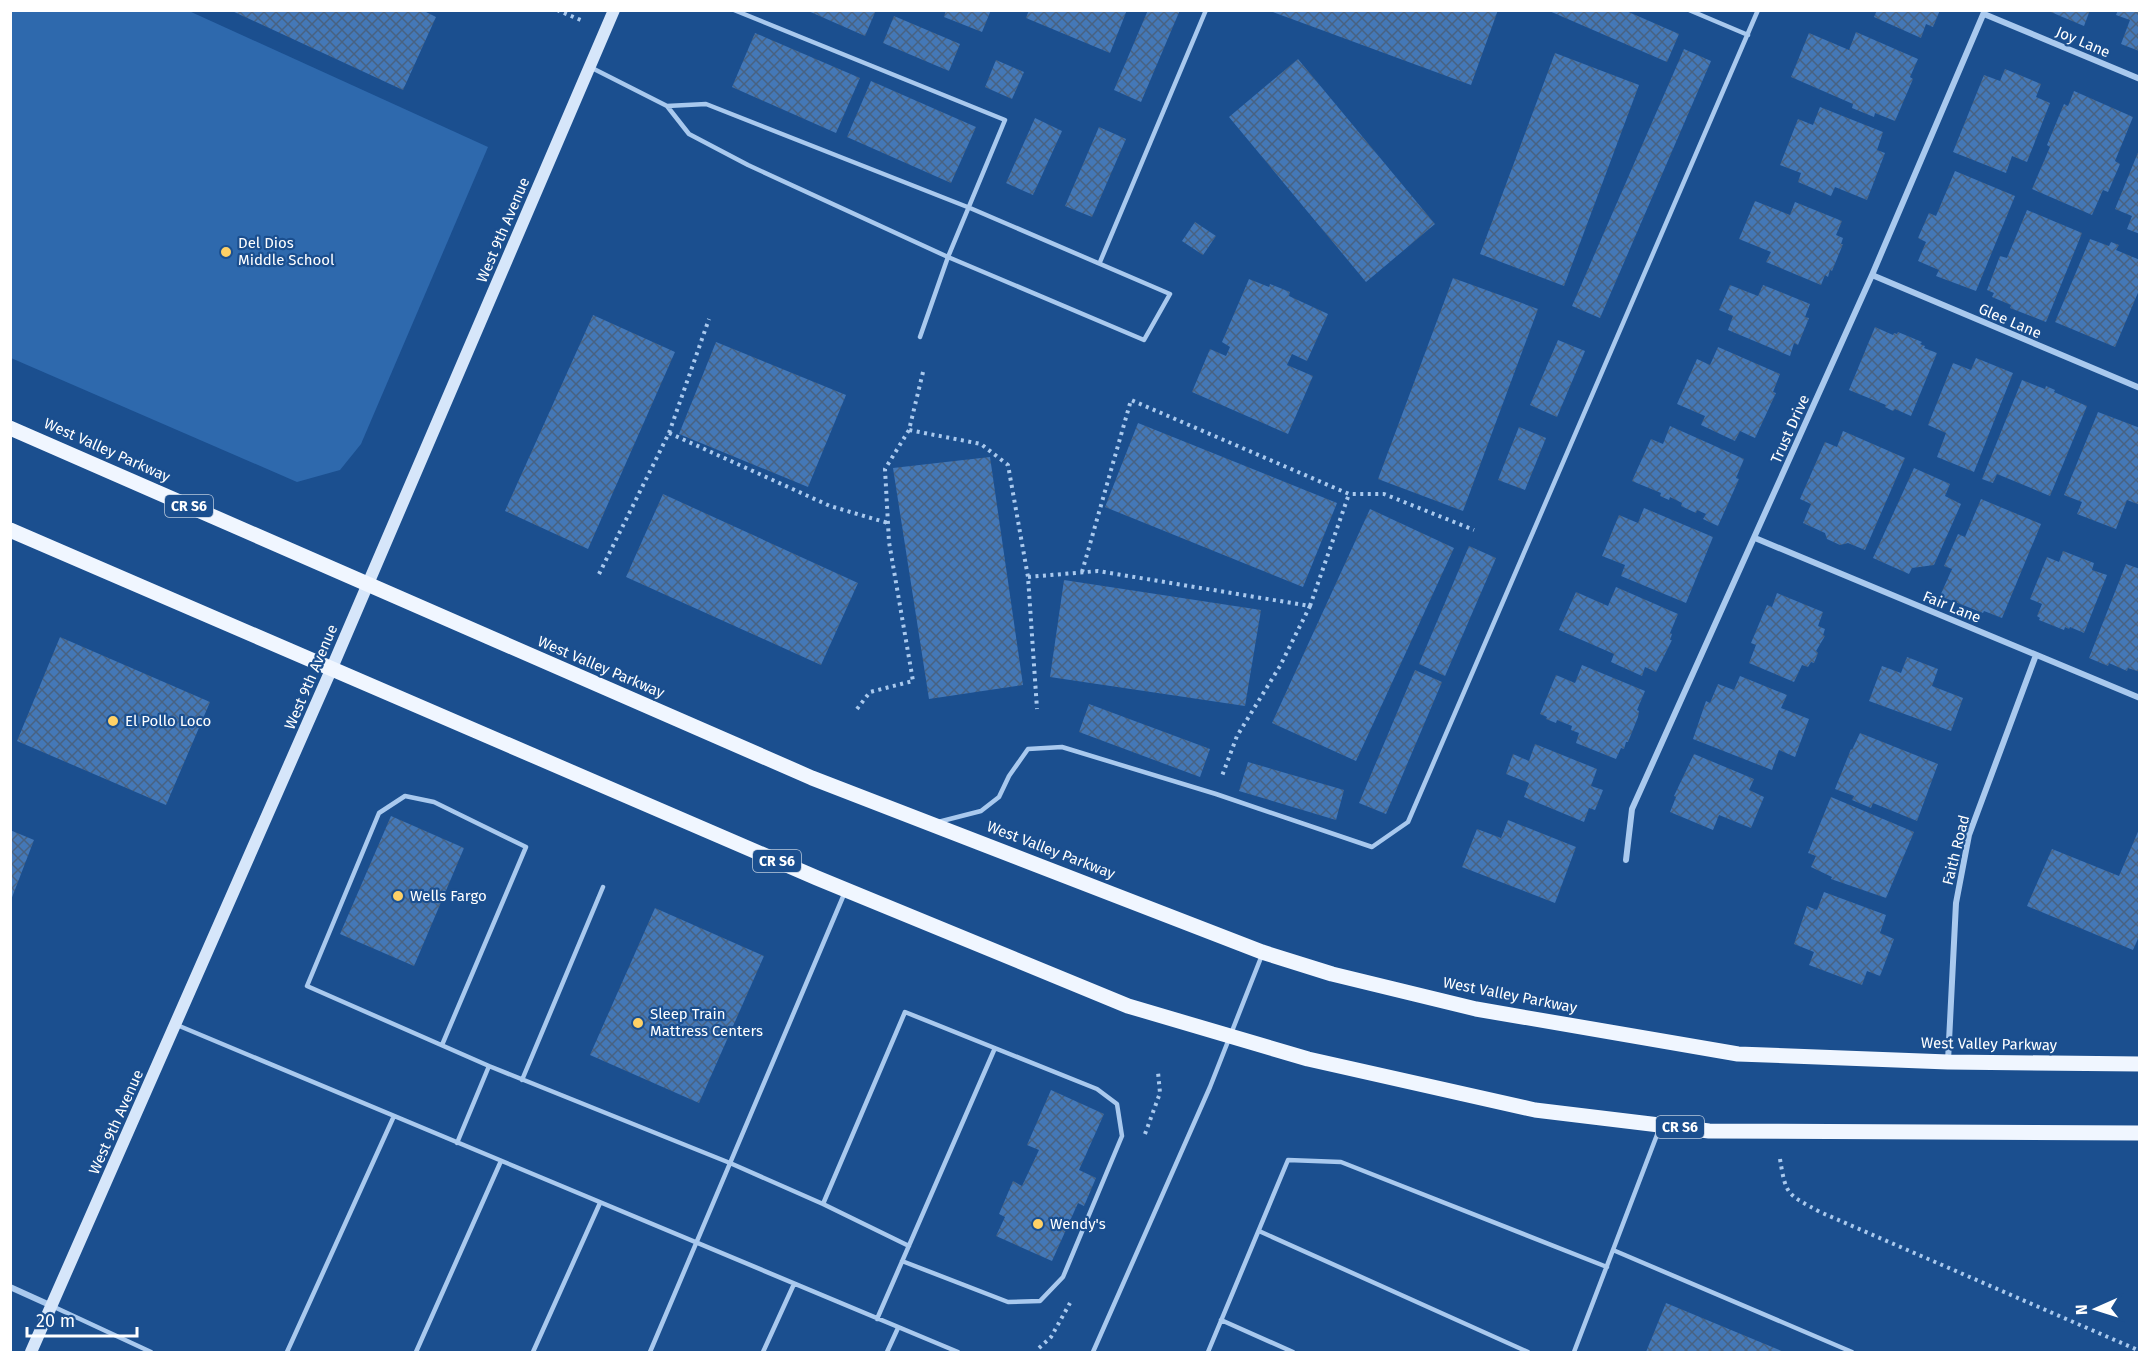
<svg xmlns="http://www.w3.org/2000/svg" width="2150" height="1363" viewBox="0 0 2150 1363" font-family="'Fira Sans',sans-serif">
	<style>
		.pitch { fill: #2e69ad }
		.building { fill: url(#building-cross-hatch) }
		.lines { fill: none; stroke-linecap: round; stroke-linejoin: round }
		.path { stroke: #a9c9ee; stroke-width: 4; stroke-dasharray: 3 4.5; stroke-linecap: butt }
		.lane { stroke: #a9c9ee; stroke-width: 4.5 }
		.street { stroke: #a9c9ee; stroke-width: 6 }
		.secondary { stroke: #d6e6fa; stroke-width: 12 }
		.primary { stroke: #f0f6ff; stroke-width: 15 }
		.poi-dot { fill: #ffd166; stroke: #1b4f8f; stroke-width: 2 }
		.labels { text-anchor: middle; stroke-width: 4.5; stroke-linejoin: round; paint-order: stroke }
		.shield { fill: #1b4f8f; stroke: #bbcadd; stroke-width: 1.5 }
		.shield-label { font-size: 14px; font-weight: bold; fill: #fff }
		.street-label { font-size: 15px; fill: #fff; stroke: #1b4f8f }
		.poi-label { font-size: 15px; fill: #fff; stroke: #1b4f8f; text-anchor: start }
	</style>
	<defs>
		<pattern id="building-cross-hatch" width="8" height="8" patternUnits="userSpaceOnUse" patternTransform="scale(1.5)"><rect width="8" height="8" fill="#4478b7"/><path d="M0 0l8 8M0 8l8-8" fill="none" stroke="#486282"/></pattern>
	</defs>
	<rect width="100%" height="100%" fill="#1b4f8f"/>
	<!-- pitch -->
	<path class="pitch" d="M11,10L189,11L488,147L361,444L340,470L297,482L11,358Z"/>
	<!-- building -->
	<path class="building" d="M230,10H422L436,17L403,90Z
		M806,10H876L865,36Z
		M946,10H991L982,32L944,17Z
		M1029,10H1127L1110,53L1026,18Z
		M1148,10H1180L1141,102L1114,90Z
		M1267,10H1498L1471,85Z
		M1547,10H1624L1679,34L1667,62Z
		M1877,10H1940L1933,27L1926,24L1921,38L1874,17Z
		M2046,10H2090L2084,26Z
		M2118,10H2140L2139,51L2121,44L2130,20L2116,15Z
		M894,16L960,44L949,71L883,43Z
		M1856,32L1918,59L1910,77L1913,79L1895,121L1875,113L1874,117L1852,108L1853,104L1791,77L1809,33L1849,50Z
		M755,33L860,78L836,133L732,87Z
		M1684,49L1711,61L1600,318L1572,306Z
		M1555,53L1639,85L1564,286L1480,254Z
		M1298,59L1435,224L1366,282L1229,117Z
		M996,60L1024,72L1012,99L985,87Z
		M2005,69L2041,84L2036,97L2050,103L2027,162L2012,156L2006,173L1953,152L1984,75L2000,81Z
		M871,81L976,127L951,183L847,137Z
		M2074,91L2133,117L2115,161L2120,164L2108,192L2103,190L2092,215L2032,189L2050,147L2047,145L2064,104L2068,106Z
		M1820,107L1883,132L1877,150L1885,153L1867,200L1835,187L1831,196L1798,182L1801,173L1780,165L1798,119L1813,125Z
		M1035,118L1062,131L1033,195L1006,183Z
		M1099,127L1126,139L1092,217L1065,206Z
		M2139,150H2140V234L2127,229L2132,216L2115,209Z
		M1955,171L2015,196L1976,291L1936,276L1939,270L1918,261L1926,242L1918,238L1929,213L1936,216Z
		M1755,201L1790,215L1795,202L1842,221L1836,235L1843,238L1841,244H1843L1832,271L1830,270L1828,277L1825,275L1821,285L1766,262L1771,252L1739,239Z
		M2027,210L2082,233L2046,322L2010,308L2011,305L1992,297L1994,293L1987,290L2000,256L2007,258Z
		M1195,222L1216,236L1203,255L1182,241Z
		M2090,239L2109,246L2111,242L2119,245L2116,250L2140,260V288L2115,347L2055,322Z
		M1453,278L1538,309L1463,511L1378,479Z
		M1249,279L1269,287L1270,284L1290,292L1289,296L1328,314L1307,361L1292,354L1287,365L1313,376L1288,434L1192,392L1210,349L1226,356L1230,347L1222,342Z
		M1730,285L1758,296L1763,285L1810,304L1805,317L1809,318L1798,345L1794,343L1790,356L1728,330L1733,316L1719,310Z
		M593,315L675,352L588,549L505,511Z
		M1875,327L1893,335L1894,333L1897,334L1898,332L1922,342L1920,344L1925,346L1924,348L1937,353L1911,416L1895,409L1893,411L1885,407L1886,405L1849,390Z
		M1558,340L1585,351L1557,417L1530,405Z
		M716,342L846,395L808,487L679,434Z
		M1718,347L1780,374L1773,392L1776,393L1755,438L1740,431L1735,441L1701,425L1705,416L1677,404L1697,359L1710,365Z
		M1976,358L2013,373L1974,472L1937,457L1946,433L1928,425L1953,363L1971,370Z
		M2022,380L2045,389L2046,386L2055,390L2054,392L2087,406L2050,496L1997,474L1993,483L1982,479Z
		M2098,412L2140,428V505L2127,500L2116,529L2077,514L2082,502L2064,495Z
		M1138,423L1337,503L1303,587L1105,507Z
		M1670,426L1744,459L1736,478L1739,479L1718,526L1703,519L1706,514L1697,510L1696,513L1681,506L1682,503L1670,497L1669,500L1660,496L1661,493L1632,481L1651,439L1663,444Z
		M1519,427L1546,438L1525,490L1498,480Z
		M1843,431L1905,458L1865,550L1848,543L1840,545L1827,539L1825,533L1803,523L1811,504L1800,499L1825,442L1837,447Z
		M990,457L1023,685L929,699L893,468Z
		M1914,468L1950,484L1945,496L1961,504L1934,565L1912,568L1909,574L1873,558Z
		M663,494L858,583L821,665L626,577Z
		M1981,499L2041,524L2002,618L1984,611L1983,613L1940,596L1952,569L1944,566L1958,534L1965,537Z
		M1644,508L1713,537L1686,603L1621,576L1625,565L1602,556L1619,515L1638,523Z
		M1370,509L1454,548L1356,761L1272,723Z
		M1469,546L1496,558L1445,676L1419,664Z
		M2063,551L2094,563L2092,570L2107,575L2084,633L2070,627L2069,629L2065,627L2064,630L2039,620L2040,618L2037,616L2042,604L2030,599L2047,557L2059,562Z
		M2126,564L2140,569V672L2128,668L2127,671L2109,663L2108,666L2089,658Z
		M1064,580L1261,610L1245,706L1050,677Z
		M1616,587L1678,614L1670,633L1672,634L1670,640H1672L1656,672L1645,667L1642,676L1611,662L1614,654L1559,630L1576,592L1608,606Z
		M1777,593L1823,612L1818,626L1825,629L1823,635L1825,636L1816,651L1818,653L1814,663L1811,662L1808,667L1802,665L1794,682L1749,663L1756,645L1751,643L1767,605L1772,607Z
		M60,637L210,702L166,805L17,741Z
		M1907,657L1938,669L1932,686L1963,698L1951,731L1869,701L1882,666L1901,673Z
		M1582,665L1645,691L1637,710L1639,711L1638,717L1628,742H1626L1624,749L1621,748L1616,759L1576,743L1579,733L1571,730L1572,726L1557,720L1556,723L1546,719L1547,717L1540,714L1556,675L1575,683Z
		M1415,670L1442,682L1386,814L1359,803Z
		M1740,676L1787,695L1781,708L1809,719L1795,757L1779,750L1772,770L1693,739L1706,701L1710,703L1718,684L1734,690Z
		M1089,704L1210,749L1200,777L1079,732Z
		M1860,733L1938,764L1917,821L1873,803L1871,808L1852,800L1854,796L1835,789L1851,749L1852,750Z
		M1535,744L1597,769L1591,786L1603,790L1595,810L1589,808L1584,822L1524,797L1529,783L1506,774L1513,754L1529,761Z
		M1694,754L1754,779L1749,790L1764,797L1751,828L1719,815L1713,830L1670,812L1676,797L1674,796Z
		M1248,762L1344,790L1336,820L1239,791Z
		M1831,797L1914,832L1886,898L1831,879L1832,877L1811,867L1816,856L1808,853Z
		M391,816L464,848L414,966L340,934Z
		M1508,820L1576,847L1555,903L1462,867L1477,829L1501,838Z
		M2140,827V934L2133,950L2027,906L2052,849L2119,876Z
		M10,830L34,840L11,900H10Z
		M1824,892L1886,915L1880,933L1894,939L1880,976L1867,971L1862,985L1809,965L1814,952L1794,944L1807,906L1817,910Z
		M655,908L764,956L699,1103L590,1055Z
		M1051,1090L1104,1114L1079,1170L1096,1178L1084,1206L1078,1203L1052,1261L996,1236L1005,1217L999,1214L1013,1181L1022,1186L1039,1150L1027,1145Z
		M1666,1303L1784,1352H1646Z"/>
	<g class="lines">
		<!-- path -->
		<path class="path" d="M557,10L583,21
			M923,372L909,430L981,444L1008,465L1028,577L1037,709
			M669,433L709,319
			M1082,572L1131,400L1349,494H1384L1474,530
			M599,574L669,433L830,506L888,523
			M1028,577L1098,571L1310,606L1280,666L1237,736L1222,776
			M1310,606L1349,494
			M857,709L870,692L913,681L889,542L885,469L909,430
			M1145,1134L1160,1093L1158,1072
			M1780,1159C1786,1197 1788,1194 1820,1212L2140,1351
			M1039,1348L1051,1337L1070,1303"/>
		<!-- lane -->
		<path class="lane" d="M734,10L1005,120L948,257L920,337
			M1689,10L1748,35
			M592,68L667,106
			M706,104L970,208L1170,294L1144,340L948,257L748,165L689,134L667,106Z
			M1100,262L1206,10
			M938,822L981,811L999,797L1009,776L1028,749L1062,747L1216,794L1372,847L1408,822L1758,10
			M177,1025L958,1352
			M442,1045L526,847L434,802L405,796L379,813L307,986L489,1066
			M522,1080L603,887
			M457,1143L489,1066L730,1163L823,1204L905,1012L1097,1089L1117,1104L1122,1136L1063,1277L1040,1301L1008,1302L902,1261
			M823,1204L909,1246
			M1259,1231L1528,1352
			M1613,1250L1852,1352
			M52,1306L151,1352
			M877,1319L995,1048
			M1221,1320L1293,1352
			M287,1352L394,1116
			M416,1352L501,1161
			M533,1352L600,1203
			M650,1352L845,892
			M763,1352L794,1284
			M887,1352L898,1328
			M1093,1352L1210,1087L1262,955
			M1208,1352L1288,1160L1341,1162L1607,1267
			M1574,1352L1660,1127"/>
		<!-- street -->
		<path class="street" d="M1984,14L2140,79
			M1872,275L2140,388
			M1755,538L2140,698
			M1626,860L1632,809L1872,275L1985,10
			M1948,1061L1956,903L1969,835L2036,655
			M10,1287L52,1306"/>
		<!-- secondary -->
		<path class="secondary" d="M31,1352L331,670L614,10"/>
		<!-- primary -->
		<path class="primary" d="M10,428L812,778L1262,952L1332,974L1476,1009L1738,1054L1948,1062L2140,1064
			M10,530L817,878L1128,1006L1308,1059L1535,1110L1709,1131L2140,1133"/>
	</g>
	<!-- markers -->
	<g class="poi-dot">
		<circle cx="226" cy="252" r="6"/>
		<circle cx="113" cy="721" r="6"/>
		<circle cx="398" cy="896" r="6"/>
		<circle cx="638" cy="1023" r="6"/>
		<circle cx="1038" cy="1224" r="6"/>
	</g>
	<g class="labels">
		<!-- shield labels -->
		<g class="shield">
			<rect x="165" y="495" width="48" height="22" rx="4.5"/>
			<rect x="753" y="850" width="48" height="22" rx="4.5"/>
			<rect x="1656" y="1116" width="48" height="22" rx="4.5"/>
		</g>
		<g class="shield-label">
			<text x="189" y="511">CR S6</text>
			<text x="777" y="866">CR S6</text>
			<text x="1680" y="1132">CR S6</text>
		</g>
		<!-- street labels -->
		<g class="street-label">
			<text transform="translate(2083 42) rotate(23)" y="5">Joy Lane</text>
			<text transform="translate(503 230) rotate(-67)" y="5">West 9th Avenue</text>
			<text transform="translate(2010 321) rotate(23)" y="5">Glee Lane</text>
			<text transform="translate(1790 429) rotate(-66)" y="5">Trust Drive</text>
			<text transform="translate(107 450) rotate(24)" y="5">West Valley Parkway</text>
			<text transform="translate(1952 607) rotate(22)" y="5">Fair Lane</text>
			<text transform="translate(601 667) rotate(23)" y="5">West Valley Parkway</text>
			<text transform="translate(311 677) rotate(-67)" y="5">West 9th Avenue</text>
			<text transform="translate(1051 850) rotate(21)" y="5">West Valley Parkway</text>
			<text transform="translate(1956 850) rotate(-76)" y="5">Faith Road</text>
			<text transform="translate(1510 995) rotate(11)" y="5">West Valley Parkway</text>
			<text transform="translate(1989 1044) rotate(1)" y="5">West Valley Parkway</text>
			<text transform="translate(116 1122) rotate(-66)" y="5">West 9th Avenue</text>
		</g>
		<!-- poi labels -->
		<g class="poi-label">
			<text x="238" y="248">Del Dios<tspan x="238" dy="17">Middle School</tspan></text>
			<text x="125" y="726">El Pollo Loco</text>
			<text x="410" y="901">Wells Fargo</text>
			<text x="650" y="1019">Sleep Train<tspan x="650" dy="17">Mattress Centers</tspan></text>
			<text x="1050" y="1229">Wendy's</text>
		</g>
	</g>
	<!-- border -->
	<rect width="2150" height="1363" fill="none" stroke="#ffffff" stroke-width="24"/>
	<!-- north arrow -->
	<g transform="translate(2096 1309) rotate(267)" stroke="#1b4f8f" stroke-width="4.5" paint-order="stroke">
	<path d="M0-4.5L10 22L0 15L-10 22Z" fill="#ffffff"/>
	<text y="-9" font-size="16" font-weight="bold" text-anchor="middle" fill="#ffffff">N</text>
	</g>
	<!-- scale -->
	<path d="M27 1327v9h110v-9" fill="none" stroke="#ffffff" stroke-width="3"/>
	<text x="36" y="1327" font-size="18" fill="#ffffff" stroke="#1b4f8f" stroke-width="4.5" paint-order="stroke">20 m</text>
</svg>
